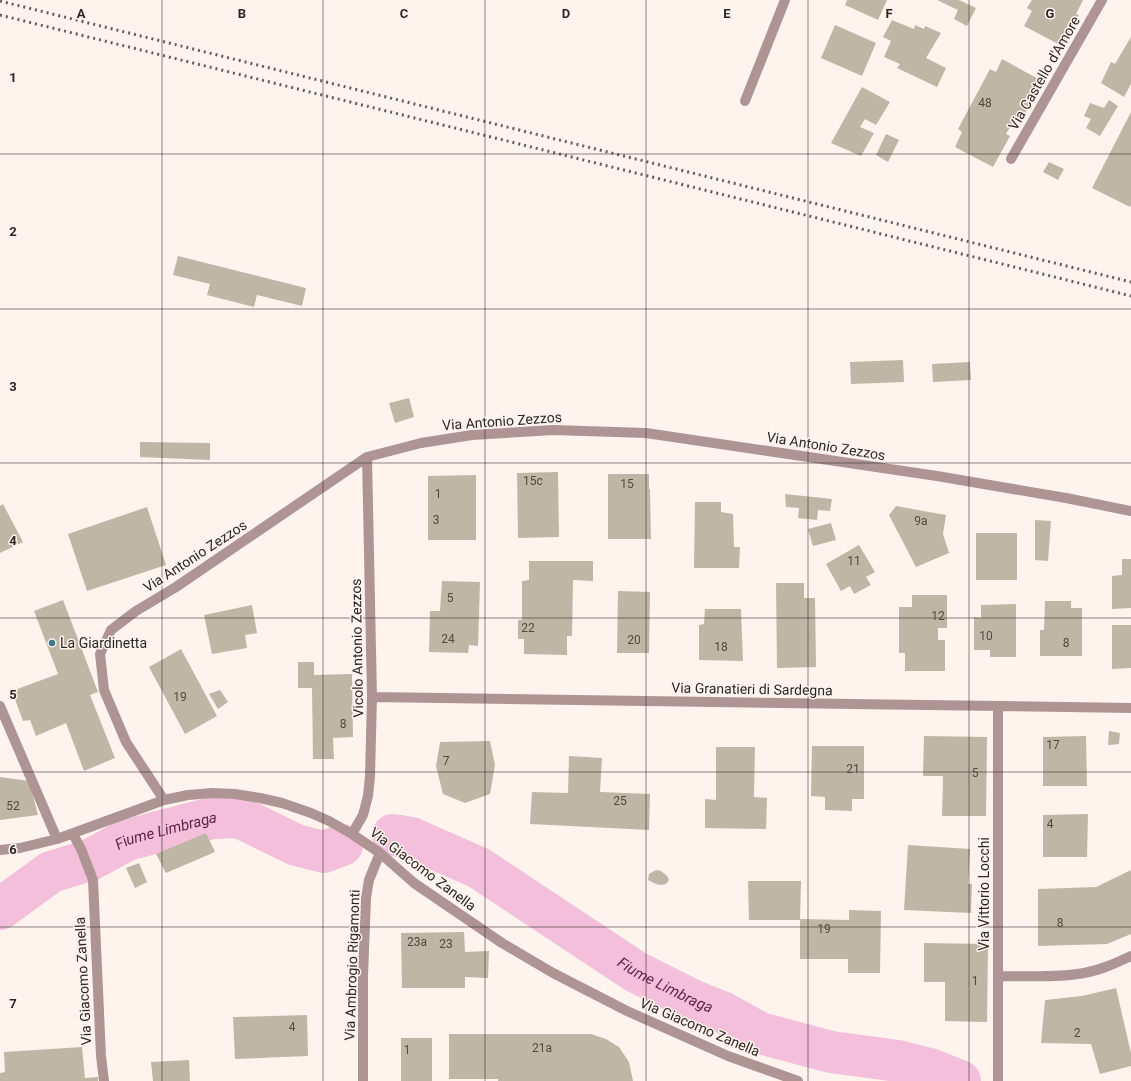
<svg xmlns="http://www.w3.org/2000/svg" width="1131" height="1081" viewBox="0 0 1131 1081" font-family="Roboto,sans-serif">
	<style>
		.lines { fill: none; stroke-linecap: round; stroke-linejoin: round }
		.river { stroke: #f3bfda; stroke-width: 42 }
		.building { fill: #bfb6a5 }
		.minor { stroke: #ae9594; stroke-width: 10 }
		.rail { stroke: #665d59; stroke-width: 3; stroke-dasharray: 2 4; stroke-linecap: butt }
		.grid { fill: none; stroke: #2d2622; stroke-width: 1; stroke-opacity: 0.55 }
		.poi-dot { fill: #3a7d8d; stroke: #fff3ed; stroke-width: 1.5 }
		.labels { text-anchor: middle; stroke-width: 3; stroke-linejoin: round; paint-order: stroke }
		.number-label { font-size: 12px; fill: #524a43 }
		.street-label { font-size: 14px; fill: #2d2622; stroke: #fff3ed }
		.poi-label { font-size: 14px; fill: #2d2622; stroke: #fff3ed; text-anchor: start }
		.water-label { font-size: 15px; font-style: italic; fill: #602448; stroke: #fff3ed }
		.grid-label { font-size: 13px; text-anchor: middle; font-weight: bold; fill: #2d2622; stroke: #fff3ed; stroke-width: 3; stroke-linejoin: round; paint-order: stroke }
	</style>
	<rect width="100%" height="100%" fill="#fff3ed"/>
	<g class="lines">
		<!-- river -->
		<g class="river">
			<path id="s1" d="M393,835L411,838L479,868L636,972L694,1001L724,1013L760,1033L831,1052L898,1061L930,1069L960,1081"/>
			<path id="s2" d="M0,909L51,872L90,860L127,840L212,818L239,817L296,845L324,852L342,845"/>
		</g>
	</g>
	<!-- building -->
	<path class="building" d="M847,0H887L878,20L845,5Z
		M937,0H959L976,8L967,26L954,19L958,10Z
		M1032,0H1083L1076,14L1079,15L1062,46L1024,26L1032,11L1027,8Z
		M892,20L914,29L915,25L924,29L925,26L941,33L926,58L946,68L937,87L897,68L900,64L884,57L891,41L883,37Z
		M835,25L876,43L862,76L821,58Z
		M1131,37V84L1124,97L1101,83L1111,62L1115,64Z
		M1002,59L1042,81L1025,113L1020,110L1006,134L1010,136L993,167L955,147L962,132L958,129L990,69L996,72Z
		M862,87L890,102L876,125L865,119L860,127L874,133L861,156L831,143Z
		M1109,100L1118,106L1100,136L1086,128L1091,119L1084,116L1090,103L1104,108Z
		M1131,112V205L1130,207L1092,188Z
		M886,134L899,140L888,162L876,155Z
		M1049,162L1064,169L1058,180L1043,172Z
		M178,256L306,288L302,306L257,295L254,307L207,295L210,284L173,275Z
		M903,360L904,382L851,384L850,362Z
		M970,362L971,380L933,382L932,364Z
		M409,398L414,417L395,423L389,403Z
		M140,442L210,443V460L140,457Z
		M558,472L559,537L518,538L517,473Z
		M608,474H649V489H650L651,539H608Z
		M476,475V540H428V476Z
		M785,494L832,499L830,511L818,510L817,520L798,518L799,508L786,507Z
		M695,502H721V512L733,514L734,547H740L739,568H694Z
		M3,504L23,542L0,553V506Z
		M896,506L946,515L943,534L949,553L916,567L889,515Z
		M147,507L166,565L87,591L68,534Z
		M1035,520L1051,521L1048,561L1035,560Z
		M831,523L836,540L813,546L808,529Z
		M976,533H1017V580H976Z
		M859,545L875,572L866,577L871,585L854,594L850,586L841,591L826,564Z
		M1122,559H1131V608L1112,609V576L1122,575Z
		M529,561H593V581L573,580L572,636H567V655L524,654V639H518V620H522V581L529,580Z
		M442,581L480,582L478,646L469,645L468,653L429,652L430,611H440Z
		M776,583H804V598H815L816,667L777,668Z
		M618,591L650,592L649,653H617Z
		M912,595H947V628H938V640H945V671H905V653H899V607H912Z
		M63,600L98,692L90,695L115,758L84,771L66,723L36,736L30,720L23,721L12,691L58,674L34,611Z
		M1045,601H1071V608H1082V656H1040V630H1044Z
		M1016,604V657H990V650H974V617L981,618V605Z
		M252,605L257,633L245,635L247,648L212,654L204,615Z
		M705,609H741L743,661L699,660V625L704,624Z
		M1112,625H1131V668L1112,669Z
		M181,649L217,716L185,734L149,667Z
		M298,662H314V675L352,674L353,737L333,738L334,759H313L312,688H298Z
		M220,690L228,702L218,709L209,694Z
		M1109,731L1120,733L1119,744L1108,745Z
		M924,736L987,737L986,816H942L943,776H923Z
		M1086,736L1087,786H1043V737Z
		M490,741L495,765L490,794L465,803L443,794L436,766L440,742Z
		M812,746H864V799H852V811L825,810V797L811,796Z
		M716,747H755L754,797L767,798L766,829L705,828V799L716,800Z
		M569,756L602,758L600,792L650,794L649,830L530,824L532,792L568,793Z
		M0,777L29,781L38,815L0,820Z
		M1088,814L1087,857H1043V815Z
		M206,833L215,852L166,873L156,854Z
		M908,845L970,849L968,884H972L971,913L904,910Z
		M139,863L147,882L135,888L126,868Z
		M656,870L661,871L667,876L669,880L666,884L661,885L656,884L648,880L649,874Z
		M1131,870V934L1107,944L1038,946V889L1096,887Z
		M748,881H801L800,919L849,920V910L881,911L880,973H848V959H800V920H749Z
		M464,932L465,952L489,951L488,978L465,977V988H402L401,933Z
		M924,943L988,944L987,1022L945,1021V982H924Z
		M1116,988L1131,1053V1066L1100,1074L1091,1044L1041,1043L1045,1000L1082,996Z
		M307,1015L308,1056L235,1059L233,1017Z
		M449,1034H591L606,1039L619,1047L629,1062L633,1081H498V1079H449Z
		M401,1038H432V1081H401Z
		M82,1047L85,1078L98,1077V1081H0V1073L5,1072L4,1052Z
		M189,1060L190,1081H153L151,1062Z"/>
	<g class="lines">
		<!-- minor -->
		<path class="minor" d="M745,101L785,0
			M1011,159L1102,0
			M372,697L1131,708
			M0,706L57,839
			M998,706V1081
			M164,800L126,742L104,690L100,654L111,630L136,611L176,587L367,457L421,443L472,435L553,430L646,433L937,476L1066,498L1131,511
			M73,834L81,849L93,880L101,1056L104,1081
			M352,834L363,815L368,796L370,776L372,697L367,457
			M0,850L20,848L57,839L164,800L188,795L212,793L235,794L260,798L282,803L311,813L329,821L352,834L380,853L414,883L502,943L553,973L627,1011L728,1056L798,1081
			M998,976C1026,976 1056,978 1084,973C1101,970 1116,963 1131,956
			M363,1081V975L366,898L369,880L380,853"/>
		<!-- rail -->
		<path class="rail" d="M0,1L1131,282
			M0,15L1131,296"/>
	</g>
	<!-- grid -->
	<path class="grid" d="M162,0V1081M323,0V1081M485,0V1081M646,0V1081M808,0V1081M969,0V1081M0,154H1131M0,309H1131M0,463H1131M0,618H1131M0,772H1131M0,927H1131"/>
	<!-- markers -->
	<circle class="poi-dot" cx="52" cy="643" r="4"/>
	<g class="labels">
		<!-- number labels -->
		<g class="number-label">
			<text x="985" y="107">48</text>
			<text x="533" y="485">15c</text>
			<text x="627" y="488">15</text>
			<text x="438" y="498">1</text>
			<text x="436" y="524">3</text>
			<text x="921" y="525">9a</text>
			<text x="854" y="565">11</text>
			<text x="450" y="602">5</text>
			<text x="938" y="620">12</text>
			<text x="528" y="632">22</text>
			<text x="986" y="640">10</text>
			<text x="448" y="643">24</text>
			<text x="634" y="644">20</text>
			<text x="1066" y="647">8</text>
			<text x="721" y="651">18</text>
			<text x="180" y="701">19</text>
			<text x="343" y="728">8</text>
			<text x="1053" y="749">17</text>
			<text x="446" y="765">7</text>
			<text x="853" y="773">21</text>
			<text x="975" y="777">5</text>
			<text x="620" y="805">25</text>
			<text x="13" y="810">52</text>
			<text x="1050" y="828">4</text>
			<text x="1060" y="927">8</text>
			<text x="824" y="933">19</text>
			<text x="417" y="946">23a</text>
			<text x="446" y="948">23</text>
			<text x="975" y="985">1</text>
			<text x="292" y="1031">4</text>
			<text x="1077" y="1037">2</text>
			<text x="542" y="1052">21a</text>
			<text x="407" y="1054">1</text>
		</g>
		<!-- street labels -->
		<g class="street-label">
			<text transform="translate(1044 73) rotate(-60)" y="5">Via Castello d'Amore</text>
			<text transform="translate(502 421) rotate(-4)" y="5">Via Antonio Zezzos</text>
			<text transform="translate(826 446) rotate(9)" y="5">Via Antonio Zezzos</text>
			<text transform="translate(195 556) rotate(-33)" y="5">Via Antonio Zezzos</text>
			<text transform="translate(357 648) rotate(-91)" y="5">Vicolo Antonio Zezzos</text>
			<text transform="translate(752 689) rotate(1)" y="5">Via Granatieri di Sardegna</text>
			<text transform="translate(423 869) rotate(37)" y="5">Via Giacomo Zanella</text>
			<text transform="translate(984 894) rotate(-90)" y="5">Via Vittorio Locchi</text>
			<text transform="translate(352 965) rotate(-88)" y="5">Via Ambrogio Rigamonti</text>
			<text transform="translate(83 981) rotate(-93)" y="5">Via Giacomo Zanella</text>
			<text transform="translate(700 1027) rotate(23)" y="5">Via Giacomo Zanella</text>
		</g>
		<!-- poi labels -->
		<g class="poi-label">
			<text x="60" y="648">La Giardinetta</text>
		</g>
		<!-- water labels -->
		<g class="water-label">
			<text dy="5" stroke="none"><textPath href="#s2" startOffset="186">Fiume Limbraga</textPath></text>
			<text dy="5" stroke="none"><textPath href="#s1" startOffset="313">Fiume Limbraga</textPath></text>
		</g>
	</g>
	<g class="grid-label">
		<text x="81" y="18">A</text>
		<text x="242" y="18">B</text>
		<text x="404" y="18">C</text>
		<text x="566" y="18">D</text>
		<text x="727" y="18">E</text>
		<text x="889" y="18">F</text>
		<text x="1050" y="18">G</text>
		<text x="13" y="82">1</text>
		<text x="13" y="236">2</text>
		<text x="13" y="391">3</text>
		<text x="13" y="545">4</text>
		<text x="13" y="699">5</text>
		<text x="13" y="854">6</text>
		<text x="13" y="1008">7</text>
	</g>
</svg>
